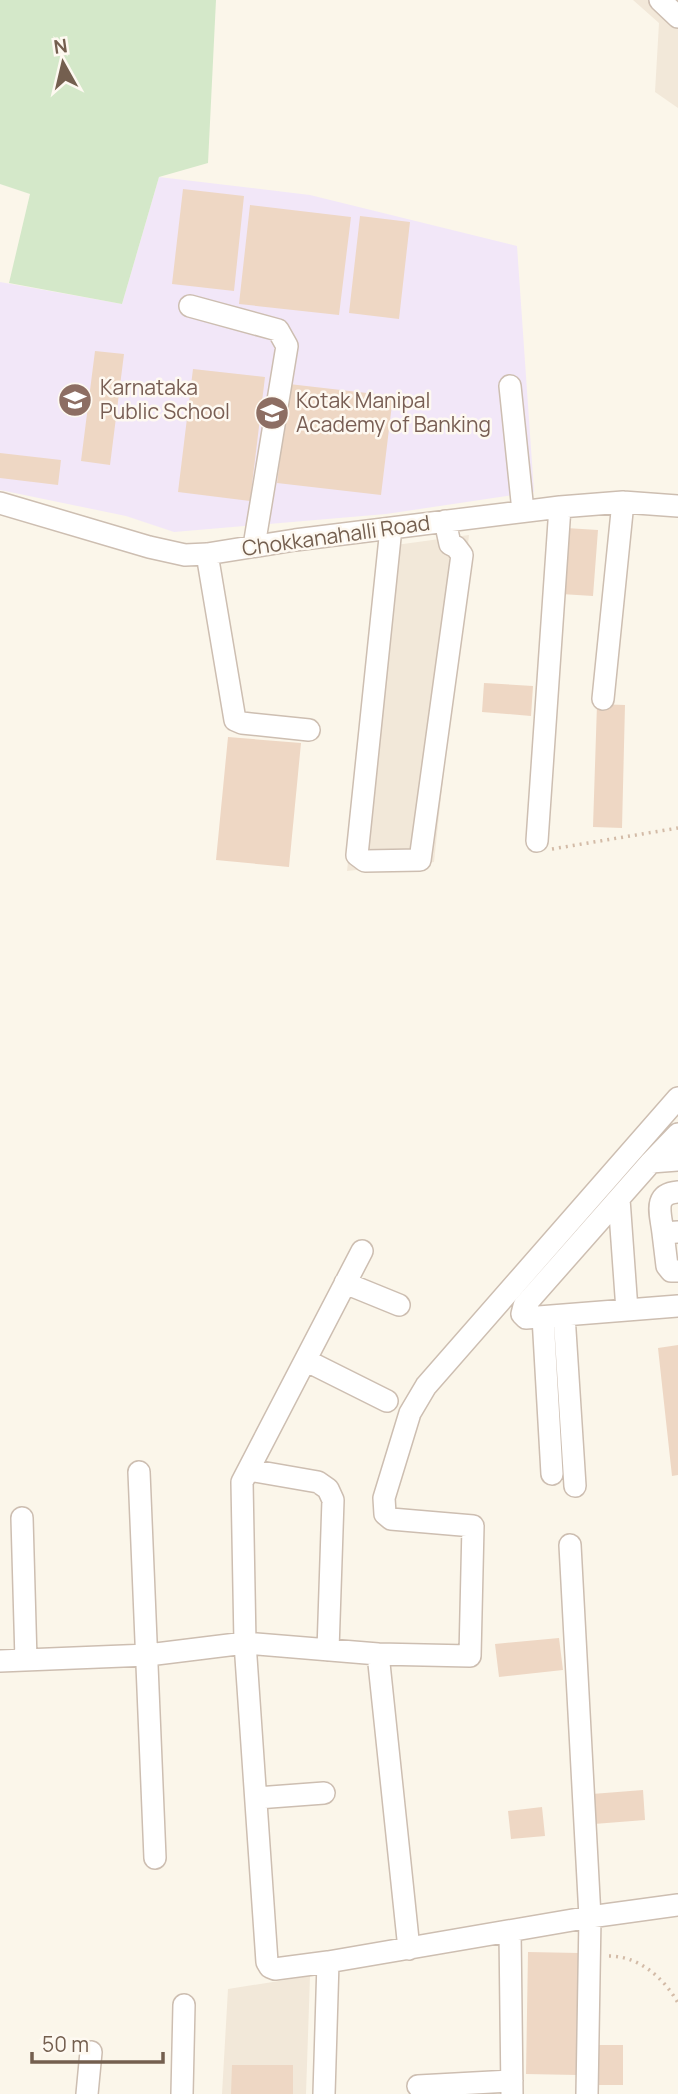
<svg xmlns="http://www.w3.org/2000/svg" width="678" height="2094" viewBox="0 0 678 2094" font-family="Manrope,sans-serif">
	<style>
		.residential { fill: #f2e8d9 }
		.education { fill: #f2e7f8 }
		.green { fill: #d4e8c9 }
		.building { fill: #eed7c4 }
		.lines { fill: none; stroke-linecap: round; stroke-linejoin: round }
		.minor-casing { stroke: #cdbeb1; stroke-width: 24 }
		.path { stroke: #d3bba7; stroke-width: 3.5; stroke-dasharray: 2 5; stroke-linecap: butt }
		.minor { stroke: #fff; stroke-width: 21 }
		.labels { text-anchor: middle; stroke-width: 5; stroke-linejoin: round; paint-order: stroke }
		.education-label { font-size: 21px; fill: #785e54; stroke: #fef9f1; text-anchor: start }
		.street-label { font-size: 21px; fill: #745f4f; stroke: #fef9f1 }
	</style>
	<rect width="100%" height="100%" fill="#fbf6ea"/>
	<!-- residential -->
	<path class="residential" d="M633,0H678V108L655,92L659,23Z
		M469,535L434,862L347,871L381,547Z
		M310,1976L306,2094H222L228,1989Z"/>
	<!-- education -->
	<path class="education" d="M159,177L310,195L517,246L534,492L386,514L174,532L126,516L0,490V282L122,304Z"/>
	<!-- green -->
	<path class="green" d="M0,0H216L208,163L159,177L122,304L9,283L30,194L0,184Z"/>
	<!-- building -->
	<path class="building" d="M183,189L244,196L234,291L172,284Z
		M250,205L351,217L339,315L239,304Z
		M360,216L410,222L399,319L349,313Z
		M95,351L124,354L110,465L81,461Z
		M193,369L265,377L250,501L178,492Z
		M289,384L393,396L381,495L277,483Z
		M0,453L61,460L58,485L0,478Z
		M566,528L598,530L593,596L561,594Z
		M484,683L533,686L531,716L482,712Z
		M597,704L625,705L622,828L593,827Z
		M228,737L301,743L289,867L216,860Z
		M678,1345V1475L672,1476L658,1348Z
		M559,1638L563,1670L499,1677L495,1644Z
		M643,1790L645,1820L594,1824L592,1794Z
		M542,1807L545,1836L511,1839L508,1811Z
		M528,1952L579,1953L578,2075L526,2074Z
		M593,2045H623V2085H593Z
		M232,2065H293V2094H231Z"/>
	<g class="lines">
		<!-- minor casing -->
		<g class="minor-casing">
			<path id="minor" d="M660,0L678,17
				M190,306L278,330L287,346L254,546
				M510,386L523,511
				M0,503L149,547L185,555L207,554L295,540L560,507L623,502L678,506
				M391,528L357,855L365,861L420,860L462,555L456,547L450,544L445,521
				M207,554L235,720L242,723L309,730
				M603,699L623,502
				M537,841L560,507
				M678,1160L651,1162L524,1306L522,1314L526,1318L678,1306
				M651,1162L678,1134
				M619,1199L627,1310
				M678,1232L663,1233L667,1266L671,1271H678
				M663,1233C661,1214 652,1194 678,1192
				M345,1283L399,1305
				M564,1315L575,1486
				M543,1317L552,1474
				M307,1361L387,1401
				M249,1470L318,1482L328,1489L333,1500L328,1650
				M139,1472L155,1858
				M22,1518L26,1660
				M570,1545L590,1917L587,2094
				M0,1661L148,1655L245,1643L378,1654
				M257,1798L324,1793
				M510,1931L512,2094
				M409,1949L378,1654L470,1656L473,1526L391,1519L385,1514L384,1498L410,1413L426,1386L678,1098
				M328,1962L275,1969L270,1967L267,1962L245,1643L242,1482L362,1251
				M418,2086L512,2081
				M87,2094L91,2052
				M182,2094L184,2005
				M324,2094L328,1962L590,1917L678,1905"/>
		</g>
		<!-- path -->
		<path class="path" d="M552,849L678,828
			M609,1956C639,1956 664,1978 678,2003"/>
		<!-- minor -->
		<use href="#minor" class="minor"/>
	</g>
	<!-- icons -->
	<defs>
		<g id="school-disc" transform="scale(1.75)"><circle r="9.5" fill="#8d6e63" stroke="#fef9f1"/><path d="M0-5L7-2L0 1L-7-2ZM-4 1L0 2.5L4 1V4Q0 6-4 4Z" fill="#fff"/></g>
		<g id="university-disc" transform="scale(1.75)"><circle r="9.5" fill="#8d6e63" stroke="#fef9f1"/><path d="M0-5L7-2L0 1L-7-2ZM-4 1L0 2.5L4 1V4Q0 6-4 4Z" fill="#fff"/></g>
	</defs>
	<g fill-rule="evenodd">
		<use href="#school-disc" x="75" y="400"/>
		<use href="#university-disc" x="272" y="413"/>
	</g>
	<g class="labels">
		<!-- education labels -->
		<g class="education-label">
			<text x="100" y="395">Karnataka<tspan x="100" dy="24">Public School</tspan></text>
			<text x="296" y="408">Kotak Manipal<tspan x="296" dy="24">Academy of Banking</tspan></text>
		</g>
		<!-- street labels -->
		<g class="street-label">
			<text transform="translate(336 536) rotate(-8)" y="7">Chokkanahalli Road</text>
		</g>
	</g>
	<!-- north arrow -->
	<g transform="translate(63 63) rotate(352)" stroke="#fef9f1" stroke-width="5" paint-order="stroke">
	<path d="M0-5L12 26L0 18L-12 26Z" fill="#745f4f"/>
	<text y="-10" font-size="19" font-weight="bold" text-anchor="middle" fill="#745f4f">N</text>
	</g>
	<!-- scale -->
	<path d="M32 2052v10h131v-10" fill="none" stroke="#745f4f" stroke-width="3.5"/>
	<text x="42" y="2052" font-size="21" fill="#745f4f" stroke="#fef9f1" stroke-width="5" paint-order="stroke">50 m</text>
</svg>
